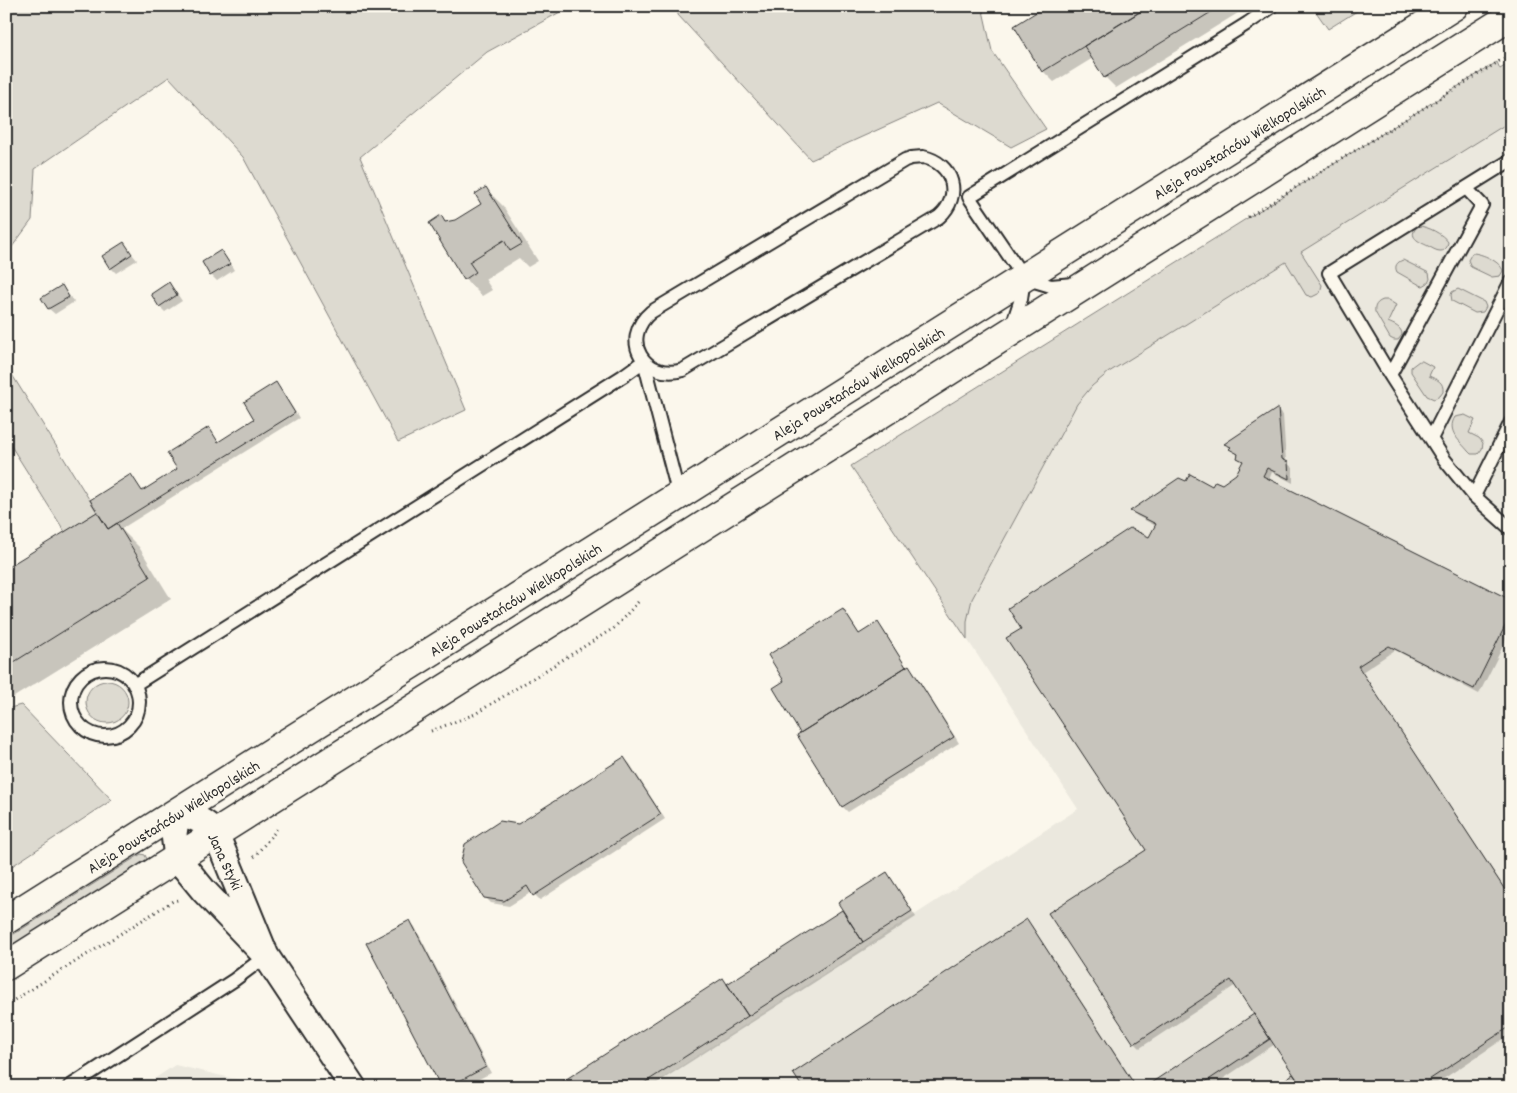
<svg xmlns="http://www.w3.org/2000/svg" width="1517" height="1093" viewBox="0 0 1517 1093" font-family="Dekko,sans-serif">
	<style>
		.built { fill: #ebe8de }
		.green { fill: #dddad0; stroke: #84827e }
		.shadow { fill: #0003 }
		.building { fill: #c7c4bc; stroke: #2b2b2b }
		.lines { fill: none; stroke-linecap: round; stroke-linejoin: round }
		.service-casing { stroke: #2b2b2b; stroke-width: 16 }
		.minor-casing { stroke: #2b2b2b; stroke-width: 29 }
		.secondary-casing { stroke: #2b2b2b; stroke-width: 31 }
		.path { stroke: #2b2b2b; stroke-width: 3; stroke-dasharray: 1 4; stroke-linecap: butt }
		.service { stroke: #fbf7ec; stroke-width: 12 }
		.minor { stroke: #fbf7ec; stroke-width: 25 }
		.secondary { stroke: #fbf7ec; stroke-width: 28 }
		.labels { text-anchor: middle; stroke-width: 4.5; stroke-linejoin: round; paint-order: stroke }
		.street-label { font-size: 16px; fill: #2b2b2b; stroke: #fbf7ec }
	</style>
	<rect width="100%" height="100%" fill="#fbf7ec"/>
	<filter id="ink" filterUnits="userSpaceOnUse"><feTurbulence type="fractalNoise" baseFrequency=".02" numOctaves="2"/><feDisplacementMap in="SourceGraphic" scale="10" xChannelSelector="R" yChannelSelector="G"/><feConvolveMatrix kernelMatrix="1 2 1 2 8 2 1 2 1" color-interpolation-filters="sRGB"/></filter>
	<g filter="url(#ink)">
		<!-- built -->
		<path class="built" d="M1511,103V1087H649L1078,809L967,639L876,503Z
			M175,1065L269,1087H142Z"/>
		<!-- green -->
		<path class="green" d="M6,6H214L215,8L221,6H571L487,52L360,157L466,410L398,442L243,157L169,77L35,169L32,220L6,255Z
			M678,6H982L992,51L1046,129L1011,147L937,103L811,160L678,15Z
			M1312,6H1365L1328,29Z
			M1497,62L1500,69L1511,62V121L1301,252L1322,285L1320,293L1312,297L1306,295L1286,262L1109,372L1092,386L1077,404L972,599L967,621V639L851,466Z
			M1418,226C1427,226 1443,234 1448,242L1447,247C1444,250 1444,251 1440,251C1436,251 1432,248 1428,246C1420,242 1406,237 1418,226Z
			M1472,253C1482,253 1501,262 1503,271L1500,276L1492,277L1471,267L1468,260Z
			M1403,260L1429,273L1430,279L1428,283L1423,286L1420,285L1397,272C1394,266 1397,262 1403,260Z
			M1458,289L1484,302L1486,307L1483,312L1475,313L1452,301L1451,295L1452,292Z
			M1383,300H1388L1396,305L1388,322C1394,325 1402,327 1402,335L1398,340H1394L1390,338L1375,312C1374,306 1377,302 1383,300Z
			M1419,361H1422L1433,367L1429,376C1437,380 1444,381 1443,392L1440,396L1434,399L1427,396L1411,372V367Z
			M6,365L97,512L65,532L6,438Z
			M1465,415L1475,420L1469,433L1479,438L1483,443L1482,449L1478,454H1471L1468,451C1460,441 1446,431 1455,417Z
			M86 702a21 21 0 1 1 42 0a21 21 0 1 1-42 0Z
			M21,705L112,800L6,870V709Z
			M141,854L145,855L147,859L145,862L6,951V939Z"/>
		<!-- shadow -->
		<path class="shadow" d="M1048,6H1234L1238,13L1116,88L1105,77L1093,58L1054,82L1043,71Z
			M486,189L503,206L538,261L528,267L519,258L485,279L492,290L482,296L465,279L441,217L447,223L456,222L482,205Z
			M124,244L137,260L116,273L111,268Z
			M221,252L226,257L234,270L217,281L211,275L204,263Z
			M169,284L174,289L182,301L165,312L160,307L152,294Z
			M62,286L74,302L55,314L49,309L43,298Z
			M276,384L281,389L299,418L121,529L139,547L171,599L6,702V570L99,512L131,476L143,492L178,470L209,429L219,443L256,420Z
			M1278,410L1283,415L1286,462L1293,468V483L1272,472L1269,480L1511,601V630L1479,694L1395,650L1362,672L1511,898V1034L1431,1087H1276L1295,1074L1275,1044L1211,1087H1147L1256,1014L1236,985L1140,1048L1135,1043L1148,850L1150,539L1156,526L1137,516L1132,511L1222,486L1237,475L1244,463L1238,458L1239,456L1226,444Z
			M843,610L848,616L860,635L878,624L883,629L907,668L909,667L914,672L959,743L848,812L843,807L798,735L802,733L774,688L786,681Z
			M624,758L630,764L665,819L540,900L532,892L509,906L491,903L485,897L518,826Z
			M886,873L892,879L916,917L651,1087H556L723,979L728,985L844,910Z
			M410,921L415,927L491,1073L463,1087H442Z
			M1027,921L1032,926L1137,1087H804Z"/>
		<!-- building -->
		<path class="building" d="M1046,6H1147L1148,7L1042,72L1014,26Z
			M1149,6H1221L1104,78L1084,46Z
			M486,187L522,244L510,251L504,240L469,262L476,272L464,280L429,223L441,215L445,222L455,220L481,204L475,194Z
			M124,242L132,254L110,269L102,256Z
			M221,250L230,264L210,276L202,262Z
			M169,282L177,295L159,307L151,294Z
			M62,285L69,297L48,309L41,298Z
			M276,382L295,413L108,529L90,500L131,474L142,491L177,469L167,453L209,427L218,442L254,419L244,402Z
			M1278,408L1282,459L1288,462L1289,479L1267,468L1263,476L1511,600V614L1474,689L1389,646L1358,666L1511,899V1026L1418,1087H1302L1231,980L1134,1044L1048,913L1146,850L1006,638L1021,629L1008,608L1130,528L1149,537L1156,524L1130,511L1179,478L1186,481L1190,474L1212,486L1215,481L1222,484L1236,474L1243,461L1237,458L1238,454L1229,449L1231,447L1224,444Z
			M97,512L108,529L117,523L150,577L6,667V568Z
			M843,609L859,634L878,622L906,667L800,733L773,688L784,681L768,655Z
			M909,665L954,737L842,807L797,735Z
			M624,757L661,814L533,896L527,886L504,901L484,898L461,862L465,844L500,821L518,824Z
			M887,872L912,911L863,942L838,903Z
			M842,910L863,942L748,1016L727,984Z
			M1027,919L1136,1087H802L793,1073Z
			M410,920L486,1067L448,1087H441L366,943Z
			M723,978L748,1016L638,1087H554Z
			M1254,1014L1270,1039L1198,1087H1145Z
			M1293,1074L1302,1087H1274Z"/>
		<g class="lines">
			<!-- service casing -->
			<g class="service-casing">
				<path id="service" d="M923,157C953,163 963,196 939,217L683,370C644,381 619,339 651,312L905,160L911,158Z
					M1511,160L1329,273L1390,375L1444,459L1474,496L1511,529
					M1024,278L969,197L1248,23L1270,8L1268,6
					M1024,278L1051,286L1073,284
					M1012,326L1021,299L1024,278
					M1390,375L1482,205L1466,188
					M1431,439L1511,281
					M1474,496L1511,422
					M71 702a34 34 0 1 1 68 0a34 34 0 1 1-68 0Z
					M134,685L623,376L644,361L679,496
					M69,1087L234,980L266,956"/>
			</g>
			<!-- minor casing -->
			<g class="minor-casing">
				<path id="minor" d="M266,956L204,891L177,858L174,834L177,813C193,816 206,821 216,834L266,956L353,1087"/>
			</g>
			<!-- secondary casing -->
			<g class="secondary-casing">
				<path id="secondary" d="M6,920L1454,6
					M6,966L1511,16"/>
			</g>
			<!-- path -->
			<path class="path" d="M1248,217L1511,54
				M431,731L475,714L614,628L640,600
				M254,857L279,827
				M6,1005L173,901L178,900"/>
			<!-- service -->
			<use href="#service" class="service"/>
			<!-- minor -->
			<use href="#minor" class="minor"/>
			<!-- secondary -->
			<use href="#secondary" class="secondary"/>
		</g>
	</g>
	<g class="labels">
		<!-- street labels -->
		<g class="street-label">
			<text transform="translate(1239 142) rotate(-32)" y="6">Aleja Powstańców Wielkopolskich</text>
			<text transform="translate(858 383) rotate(-32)" y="6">Aleja Powstańców Wielkopolskich</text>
			<text transform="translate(515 599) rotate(-32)" y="6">Aleja Powstańców Wielkopolskich</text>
			<text transform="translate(173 816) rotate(-32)" y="6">Aleja Powstańców Wielkopolskich</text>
			<text transform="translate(226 861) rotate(65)" y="6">Jana Styki</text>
		</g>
	</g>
	<!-- margin -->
	<rect width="1517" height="1093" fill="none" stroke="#fbf7ec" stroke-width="25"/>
	<rect x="12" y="12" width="1492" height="1068" fill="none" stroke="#2b2b2b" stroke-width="2" filter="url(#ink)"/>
</svg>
